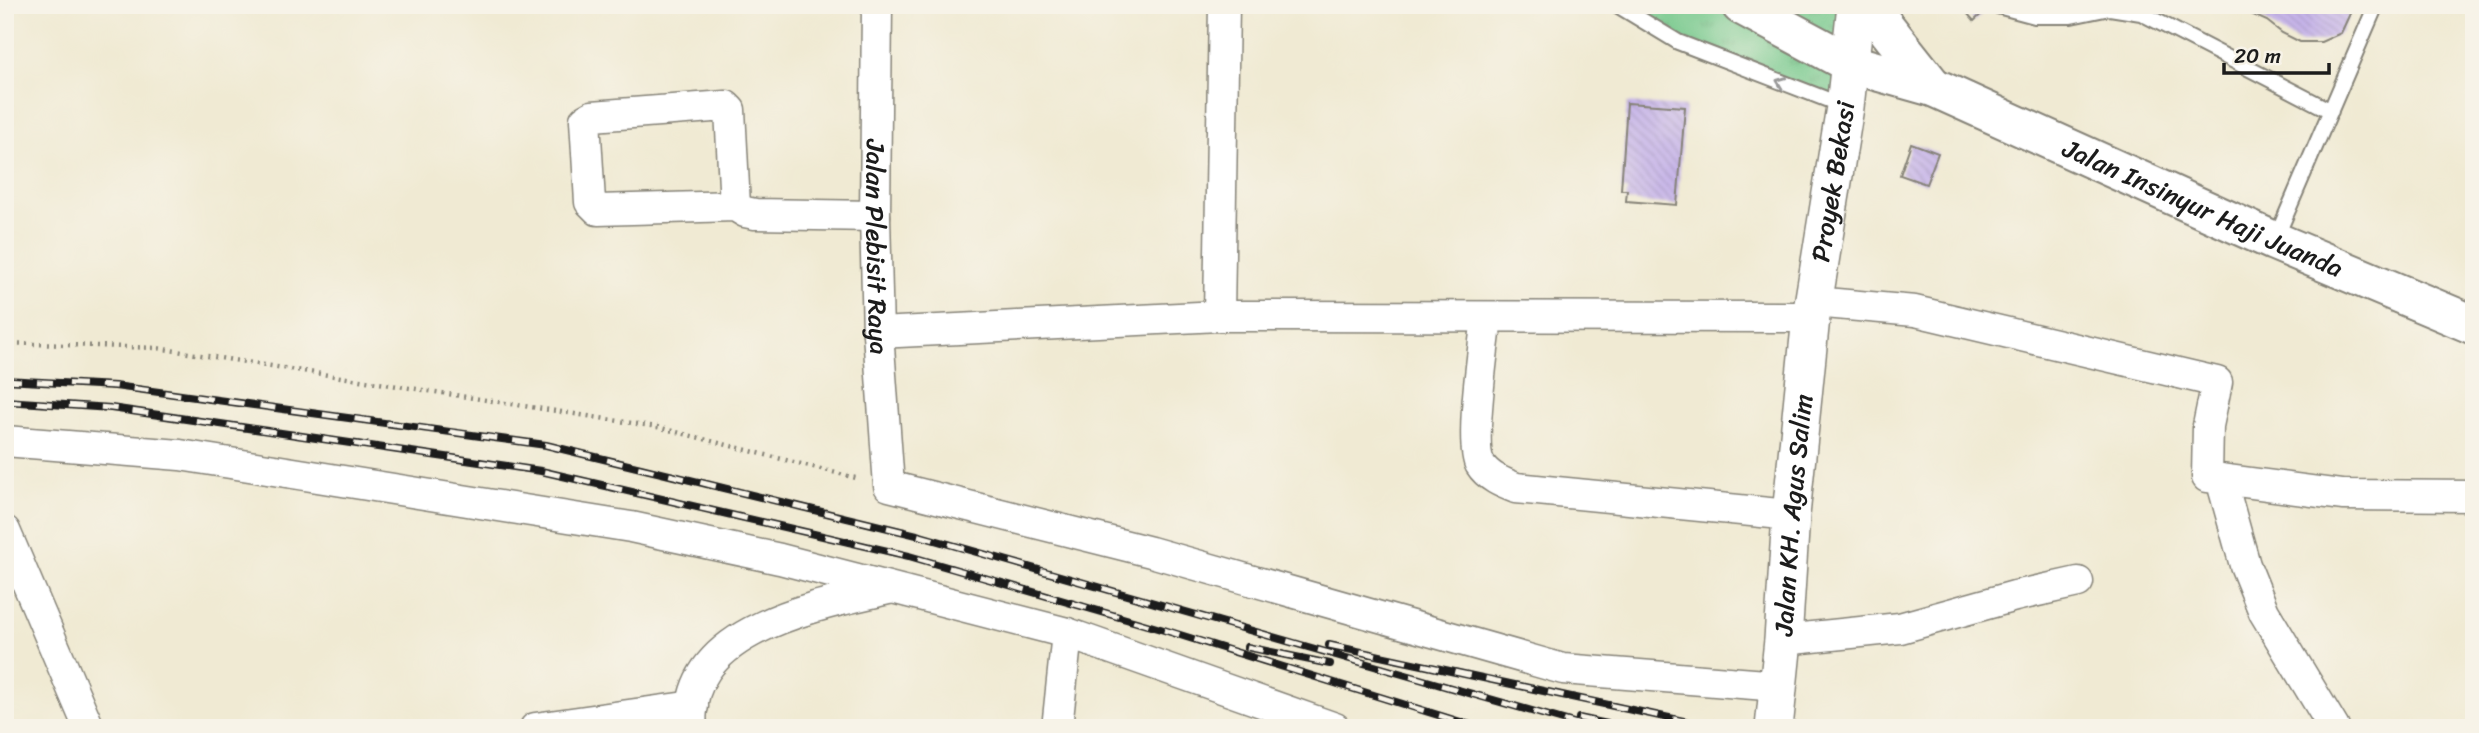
<svg xmlns="http://www.w3.org/2000/svg" width="2479" height="733" viewBox="0 0 2479 733" font-family="Sriracha,sans-serif">
	<style>
		.grass { fill: url(#grass-tufts); stroke: #487254; stroke-width: 2 }
		.building { fill: url(#building-back-hatch) }
		.lines { fill: none; stroke-linecap: round; stroke-linejoin: round }
		.service-casing { stroke: #868378; stroke-width: 18 }
		.minor-casing { stroke: #868378; stroke-width: 33 }
		.tertiary-casing { stroke: #868378; stroke-width: 40 }
		.primary-casing { stroke: #868378; stroke-width: 42 }
		.path { stroke: #868378; stroke-width: 4.5; stroke-dasharray: 2 5; stroke-linecap: butt }
		.service { stroke: #fff; stroke-width: 14 }
		.minor { stroke: #fff; stroke-width: 30 }
		.tertiary { stroke: #fff; stroke-width: 37 }
		.primary { stroke: #fff; stroke-width: 38 }
		.rail-casing { stroke: #1c1c1c; stroke-width: 8 }
		.rail { stroke: #f7f3e8; stroke-width: 5; stroke-dasharray: 16; stroke-linecap: butt }
		.oneway { stroke: #999 }
		.labels { text-anchor: middle; stroke-width: 6; stroke-linejoin: round; paint-order: stroke }
		.street-label { font-size: 26px; fill: #1c1c1c; stroke: #f7f3e8 }
	</style>
	<defs>
		<pattern id="grass-tufts" width="24" height="20" patternUnits="userSpaceOnUse" patternTransform="scale(1.75)"><rect width="24" height="20" fill="#75c88b"/><path d="M3 7l-1-3M5 7V3M7 7l1-3M15 17l-1-3M17 17v-4M19 17l1-3" fill="none" stroke="#65ab77"/></pattern>
		<pattern id="building-back-hatch" width="6" height="6" patternUnits="userSpaceOnUse" patternTransform="scale(1.75)"><rect width="6" height="6" fill="#c6b4e9"/><path d="M-1 5l2 2M0 0l6 6M5-1l2 2" fill="none" stroke="#aa9ac7"/></pattern>
	</defs>
	<rect width="100%" height="100%" fill="#f7f3e8"/>
	<filter id="ink" filterUnits="userSpaceOnUse"><feTurbulence type="fractalNoise" baseFrequency=".0143" numOctaves="2"/><feDisplacementMap in="SourceGraphic" scale="14" xChannelSelector="R" yChannelSelector="G"/><feConvolveMatrix kernelMatrix="1 2 1 2 8 2 1 2 1" color-interpolation-filters="sRGB"/></filter>
	<filter id="wash" filterUnits="userSpaceOnUse"><feTurbulence type="fractalNoise" baseFrequency=".00686" numOctaves="4" result="noise"/><feDisplacementMap in="SourceGraphic" scale="28" xChannelSelector="R" yChannelSelector="G"/><feGaussianBlur stdDeviation="1.57" result="paint"/><feColorMatrix in="noise" values="0 0 0 0 0 0 0 0 0 0 0 0 0 0 0 0 0 1.4 0 .05"/><feComposite in="paint" operator="in"/></filter>
	<g filter="url(#wash)">
		<rect width="100%" height="100%" fill="#f0ead3"/>
		<!-- grass -->
		<path class="grass" d="M1617,5H1856L1845,107L1678,42Z"/>
		<g id="blocks">
			<!-- building -->
			<path class="building" d="M1960,5H1991L1974,21Z
				M2231,5H2354L2341,33L2321,42H2300L2282,33L2267,21Z
				M1627,103L1685,107L1677,205L1626,201L1627,190H1621Z
				M1911,143L1938,153L1926,184L1900,175Z"/>
		</g>
	</g>
	<g filter="url(#ink)">
		<use href="#blocks" fill-opacity="0" stroke="#868378" stroke-width="2"/>
		<g class="lines">
			<!-- service casing -->
			<g class="service-casing">
				<path id="service" d="M1617,5L1678,42L1844,106
					M1994,5L2035,16H2071L2110,8L2141,13L2331,111
					M2276,238L2376,5"/>
			</g>
			<!-- minor casing -->
			<g class="minor-casing">
				<g id="minor">
					<path id="s1" d="M877,5L875,216L878,333L889,486L1151,552L1563,669L1779,686"/>
					<path d="M735,206L730,110L726,106L592,116L585,120L590,202L598,210L735,206L745,212L755,214L875,216"/>
					<path d="M1814,302L1915,311L2217,382L2208,426L2207,477L2221,479L2245,565L2264,612L2334,728"/>
					<path d="M1219,316L1224,5"/>
					<path d="M1487,317C1484,344 1469,445 1480,464C1488,477 1503,483 1516,488L1791,515"/>
					<path d="M878,333L1219,316L1811,317"/>
					<path d="M5,441L180,455L631,527L780,559L1067,633L1335,728"/>
					<path d="M2221,479L2342,495L2474,496"/>
					<path d="M5,531L89,728"/>
					<path d="M1783,640L1900,628L2015,596L2078,582"/>
					<path d="M535,728L693,706"/>
					<path d="M692,728C681,629 819,605 889,589"/>
					<path d="M1057,728L1067,633"/>
				</g>
			</g>
			<!-- tertiary casing -->
			<g class="tertiary-casing">
				<g id="tertiary">
					<path id="s2" d="M1774,728L1783,640L1791,515L1811,317L1845,107L1856,5"/>
				</g>
			</g>
			<!-- primary casing -->
			<g class="primary-casing">
				<g id="primary">
					<path id="s3" d="M1741,5L1851,64L1933,87L2274,241L2474,325"/>
					<path d="M1868,5L1933,87"/>
				</g>
			</g>
			<!-- path -->
			<path class="path" d="M5,343L157,348L657,427L856,478"/>
			<!-- service -->
			<use href="#service" class="service"/>
			<!-- minor -->
			<use href="#minor" class="minor"/>
			<!-- tertiary -->
			<use href="#tertiary" class="tertiary"/>
			<!-- primary -->
			<use href="#primary" class="primary"/>
			<!-- rail casing -->
			<g class="rail-casing">
				<path id="rail" d="M5,380L115,386L546,445L917,535L1591,728
					M5,401L111,408L541,471L909,556L1164,630L1480,728
					M1329,645L1716,728
					M1247,647L1330,664
					M1579,718L1626,728"/>
			</g>
			<!-- rail -->
			<use href="#rail" class="rail"/>
		</g>
		<!-- one-way arrows -->
		<defs><path id="oneway-chevron" d="M-2-3.5L2.5 0L-2 3.5" fill="none" stroke-width="1.6" stroke-linecap="round" stroke-linejoin="round" transform="scale(1.75)"/></defs>
		<use class="oneway" href="#oneway-chevron" transform="translate(1781 82) rotate(-159)"/>
	</g>
	<g class="labels">
		<!-- street labels -->
		<g class="street-label">
			<text dy="9" stroke="none"><textPath href="#s2" startOffset="550">Proyek Bekasi</textPath></text>
			<text dy="9" stroke="none"><textPath href="#s3" startOffset="506">Jalan Insinyur Haji Juanda</textPath></text>
			<text dy="9" stroke="none"><textPath href="#s1" startOffset="242">Jalan Plebisit Raya</textPath></text>
			<text dy="9" stroke="none"><textPath href="#s2" startOffset="214">Jalan KH. Agus Salim</textPath></text>
		</g>
	</g>
	<!-- margin -->
	<rect width="2479" height="733" fill="none" stroke="#f7f3e8" stroke-width="28"/>
	<!-- scale -->
	<path d="M2224 63v10h105v-10" fill="none" stroke="#1c1c1c" stroke-width="3.5"/>
	<text x="2234" y="63" font-size="21" fill="#1c1c1c" stroke="#f7f3e8" stroke-width="5" paint-order="stroke">20 m</text>
</svg>
